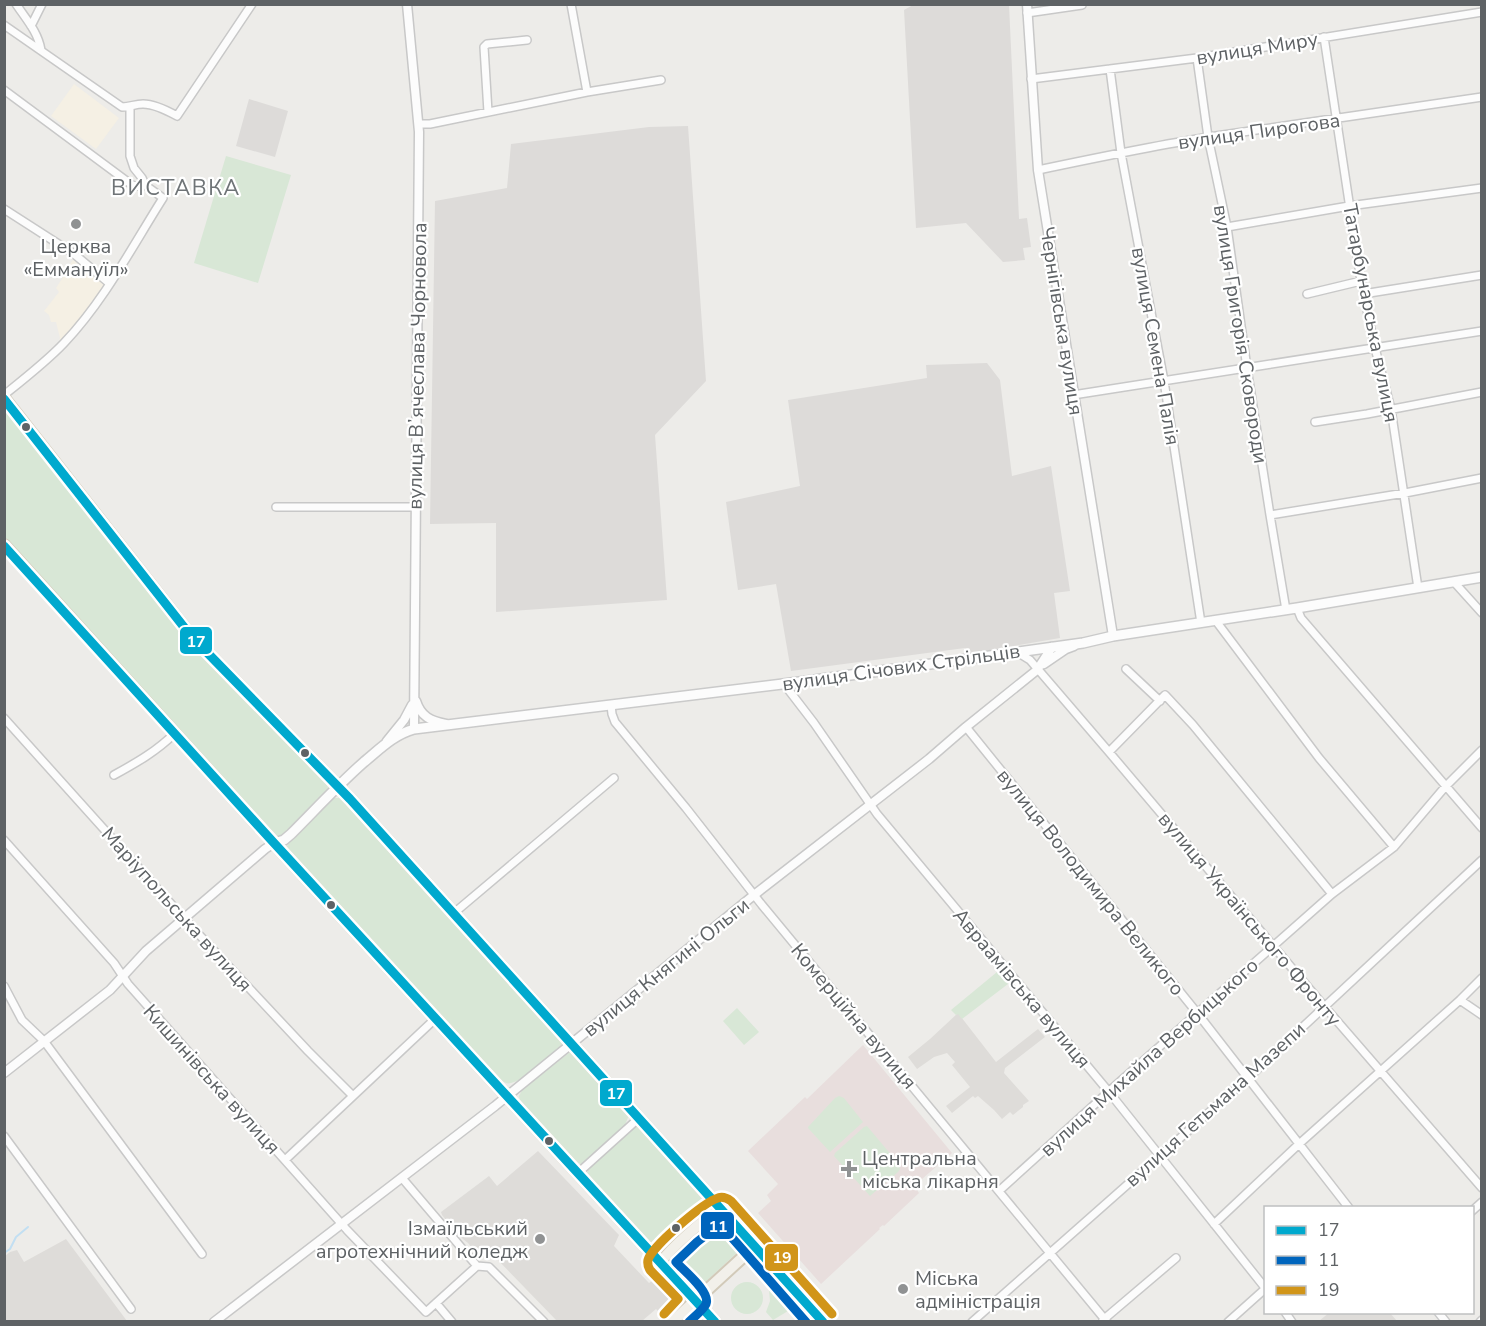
<svg xmlns="http://www.w3.org/2000/svg" width="1486" height="1326" viewBox="0 0 1486 1326" font-family="'Nunito Sans',sans-serif">
	<style>
		.commercial { fill: #f5f0e4 }
		.industrial { fill: #dddbd9 }
		.education { fill: #dedcd9 }
		.medical { fill: #e8dedd }
		.green { fill: #d8e7d6 }
		.lines { fill: none; stroke-linecap: round; stroke-linejoin: round }
		.stream { stroke: #c2dff2; stroke-width: 2 }
		.minor-casing { stroke: #c8c8c8; stroke-width: 10 }
		.tertiary-casing { stroke: #c8c8c8; stroke-width: 11 }
		.secondary-casing { stroke: #cacaca; stroke-width: 12 }
		.primary-casing { stroke: #d2cab9; stroke-width: 14 }
		.minor { stroke: #fcfcfc; stroke-width: 7 }
		.tertiary { stroke: #fcfcfc; stroke-width: 8 }
		.secondary { stroke: #fcfcfc; stroke-width: 9 }
		.primary { stroke: #f2f0ea; stroke-width: 10 }
		.bus-1-casing { stroke: #fff; stroke-width: 14 }
		.bus-2-casing { stroke: #fff; stroke-width: 14 }
		.bus-3-casing { stroke: #fff; stroke-width: 14 }
		.bus-1 { stroke: #00a9ce; stroke-width: 9 }
		.bus-2 { stroke: #0065bd; stroke-width: 9 }
		.bus-3 { stroke: #d19519; stroke-width: 9 }
		.poi-dot { fill: #909293; stroke: #fff; stroke-width: 2 }
		.bus-dot { fill: #5e6265; stroke: #fff; stroke-width: 2 }
		.labels { text-anchor: middle; stroke-width: 4.5; stroke-linejoin: round; paint-order: stroke }
		.street-label { font-size: 20px; fill: #5e6265; stroke: #fff }
		.poi-label { font-size: 20px; fill: #5e6265; stroke: #fff; text-anchor: start }
		.quarter-label { font-size: 22px; letter-spacing: 1.5px; fill: #6f7477; stroke: #fff }
		.line-badge { stroke: #fff; stroke-width: 2 }
		.badge-label { font-size: 16px; text-anchor: middle; font-weight: bold; fill: #fff }
	</style>
	<rect width="100%" height="100%" fill="#edece9"/>
	<!-- commercial -->
	<path class="commercial" d="M74,84L119,118L96,149L51,116Z
		M73,260L94,277L96,275L106,283L85,313L59,344L60,338L56,322H51L49,315L44,311L59,292L56,288L67,271L66,270Z"/>
	<!-- industrial -->
	<path class="industrial" d="M913,5H1009L1019,219L1027,218L1031,247L1023,248L1025,260L1003,262L966,223L916,228L904,10Z
		M249,99L288,111L275,157L236,146Z
		M688,126L706,381L655,435L667,600L496,612V523L430,524L435,201L507,188L511,144L649,127Z
		M987,363L1000,380L1012,476L1051,466L1070,591L1054,593L1060,638L966,654L965,648L791,671L776,584L738,590L726,502L800,486L788,400L927,378L926,365Z"/>
	<!-- education -->
	<path class="education" d="M958,1013L996,1062L1038,1029L1045,1037L1005,1068L1004,1073L1029,1101L1023,1105V1107L1013,1115L1010,1112L1002,1119L994,1110L978,1096L975,1098L973,1096L952,1113L946,1106L970,1087L952,1065L955,1062L947,1053L934,1057L917,1069L908,1057L930,1039Z
		M538,1151L619,1235L614,1246L649,1283L652,1281L655,1283L658,1281L671,1294L668,1297L670,1300L658,1311L656,1309L642,1321H557L495,1257H479L468,1243L458,1235L442,1215L441,1212L489,1176L497,1186Z
		M66,1239L127,1321L5,1322V1256L10,1252L17,1250L24,1262Z
		M1330,1312L1390,1313L1397,1321H1319Z"/>
	<!-- medical -->
	<path class="medical" d="M863,1045L952,1153L914,1186L919,1193L884,1226L883,1225L879,1228L880,1229L821,1284L758,1213L771,1201L767,1195L778,1184L748,1151L805,1097L807,1099Z"/>
	<!-- green -->
	<path class="green" d="M226,156L291,175L258,283L194,263Z
		M4,409L10,413L187,640L327,782L328,788L326,792L283,835L277,836L271,832L5,537Z
		M334,798H341L563,1041L561,1047C550,1056 523,1081 511,1083C507,1084 506,1083 502,1081L288,850L287,846L291,840Z
		M997,972L1008,984L962,1019L958,1014L956,1015L951,1010Z
		M737,1008L759,1032L744,1045L723,1021Z
		M570,1052H573L629,1115L625,1125L584,1163L580,1164L576,1162L520,1100L519,1096L522,1090Z
		M839,1096L844,1098L863,1122L830,1152L808,1128V1127L835,1098Z
		M638,1125L711,1206V1209L666,1252L656,1250L587,1173L589,1167L634,1126Z
		M867,1126L898,1163L900,1169L898,1172L870,1196L834,1156L835,1153L864,1127Z
		M717,1220C729,1220 744,1236 743,1247L698,1289L692,1290C683,1280 670,1271 674,1258L713,1222Z
		M731 1298a16 16 0 1 1 32 0a16 16 0 1 1-32 0Z
		M774,1288L793,1308L773,1320L766,1312L770,1301L769,1290Z"/>
	<g class="lines">
		<!-- stream -->
		<path class="stream" d="M4,1253L10,1249L16,1237L28,1227"/>
		<!-- minor casing -->
		<g class="minor-casing">
			<path id="minor" d="M16,4C26,19 38,32 41,50
				M571,4L587,92
				M1027,13L1082,5
				M4,25L122,107C130,107 135,104 143,104C154,104 168,111 177,116L252,4
				M31,26L42,4
				M1324,37L1361,281L1375,348L1391,409L1418,588
				M1197,58L1208,137L1227,227L1247,368L1270,515L1286,610
				M1110,69L1121,153L1164,381L1201,623
				M1031,79L1197,58L1482,12
				M4,90L132,185L136,186L145,185L163,198C132,247 104,301 64,343C47,361 24,379 4,395
				M130,107V156L134,168L142,178L145,185
				M488,112L484,47L487,44L527,40
				M419,124H430L587,92L661,80
				M1038,170C1095,158 1152,146 1209,137C1300,123 1391,111 1482,97
				M4,209L74,254L109,283
				M1227,227L1349,206L1482,188
				M1307,294L1361,281
				M1363,294L1482,275
				M1073,395L1482,331
				M1315,422L1367,414L1482,392
				M276,507H416
				M1270,515L1405,493L1482,478
				M1454,582L1482,613
				M1297,608L1301,618L1482,828
				M1216,621L1319,758L1394,847
				M1017,652L1030,660L1109,752L1324,1006L1482,1188
				M1126,669L1160,701
				M784,684L814,723L877,814L1109,1092L1266,1289
				M611,705L612,714L615,722L686,808L762,905L1107,1322
				M4,718L191,926L308,1051L353,1096
				M966,727L1198,1014L1349,1208
				M1109,752L1165,695L1193,725L1332,894
				M114,775C136,763 157,751 175,733
				M4,840L114,963L128,984L347,1230L426,1312L477,1266
				M454,913L614,778
				M4,986L22,1020L44,1041L202,1254
				M1460,1000L1482,1015
				M4,1136L131,1309
				M285,1160L436,1018
				M578,1173L639,1118
				M402,1178L477,1266L489,1267L544,1322
				M999,1191L1115,1086L1332,894L1394,847L1445,787L1482,750
				M1472,1211L1482,1202
				M1214,1224L1299,1144L1460,1000L1482,978
				M436,1303L452,1322
				M1285,1312L1292,1322
				M1438,1312L1446,1322
				M1103,1320L1176,1258
				M972,1322L1248,1078L1482,860
				M1228,1322L1266,1288
				M1480,1322L1482,1320"/>
		</g>
		<!-- tertiary casing -->
		<g class="tertiary-casing">
			<path id="tertiary" d="M407,4L419,132L414,729
				M1027,4L1038,170L1113,636
				M1044,664L1066,649L1074,646
				M416,701C421,717 431,721 446,724
				M387,741L404,720L412,705
				M4,1073L110,990L146,951L265,849L274,843
				M214,1322L495,1106L754,895L929,759L966,727L1037,670L1052,647"/>
		</g>
		<!-- secondary casing -->
		<g class="secondary-casing">
			<path id="secondary" d="M274,843L284,840L291,834C315,810 338,785 364,762C380,749 393,735 414,729L807,681L1083,643L1113,636L1297,608L1482,577"/>
		</g>
		<!-- primary casing -->
		<g class="primary-casing">
			<path id="primary" d="M4,398L191,636L350,799L823,1322
				M4,545L274,843L715,1322
				M660,1263C672,1247 704,1218 722,1209
				M672,1322L755,1246"/>
		</g>
		<!-- minor -->
		<use href="#minor" class="minor"/>
		<!-- tertiary -->
		<use href="#tertiary" class="tertiary"/>
		<!-- secondary -->
		<use href="#secondary" class="secondary"/>
		<!-- primary -->
		<use href="#primary" class="primary"/>
		<!-- bus-1 casing -->
		<g class="bus-1-casing">
			<path id="bus-1" d="M4,399L191,636L350,799L823,1322
				M4,546L274,843L715,1322"/>
		</g>
		<!-- bus-2 casing -->
		<g class="bus-2-casing">
			<path id="bus-2" d="M689,1322C695,1316 703,1310 706,1304C711,1292 684,1271 676,1262L697,1242L720,1224L806,1322"/>
		</g>
		<!-- bus-3 casing -->
		<g class="bus-3-casing">
			<path id="bus-3" d="M664,1314L678,1299L650,1270C648,1266 647,1265 648,1260C651,1247 704,1202 718,1198C723,1196 727,1198 731,1201L832,1314"/>
		</g>
		<!-- bus-1 -->
		<use href="#bus-1" class="bus-1"/>
		<!-- bus-2 -->
		<use href="#bus-2" class="bus-2"/>
		<!-- bus-3 -->
		<use href="#bus-3" class="bus-3"/>
	</g>
	<!-- markers -->
	<g class="poi-dot">
		<circle cx="76" cy="224" r="6"/>
		<path d="M846 1160h6v6h6v6h-6v6h-6v-6h-6v-6h6z"/>
		<circle cx="540" cy="1239" r="6"/>
		<circle cx="903" cy="1289" r="6"/>
	</g>
	<g class="bus-dot">
		<circle cx="26" cy="427" r="5"/>
		<circle cx="305" cy="753" r="5"/>
		<circle cx="331" cy="905" r="5"/>
		<circle cx="549" cy="1141" r="5"/>
		<circle cx="676" cy="1228" r="5"/>
	</g>
	<g class="labels">
		<!-- street labels -->
		<g class="street-label">
			<text transform="translate(1257 48) rotate(-9)" y="7">вулиця Миру</text>
			<text transform="translate(1259 131) rotate(-8)" y="7">вулиця Пирогова</text>
			<text transform="translate(1371 313) rotate(79)" y="7">Татарбунарська вулиця</text>
			<text transform="translate(1062 321) rotate(81)" y="7">Чернігівська вулиця</text>
			<text transform="translate(1241 334) rotate(81)" y="7">вулиця Григорія Сковороди</text>
			<text transform="translate(1156 346) rotate(80)" y="7">вулиця Семена Палія</text>
			<text transform="translate(417 366) rotate(-89)" y="7">вулиця Вʼячеслава Чорновола</text>
			<text transform="translate(901 667) rotate(-8)" y="7">вулиця Січових Стрільців</text>
			<text transform="translate(1091 882) rotate(51)" y="7">вулиця Володимира Великого</text>
			<text transform="translate(177 909) rotate(48)" y="7">Маріупольська вулиця</text>
			<text transform="translate(1250 919) rotate(50)" y="7">вулиця Українського Фронту</text>
			<text transform="translate(666 967) rotate(-39)" y="7">вулиця Княгині Ольги</text>
			<text transform="translate(1022 988) rotate(50)" y="7">Авраамівська вулиця</text>
			<text transform="translate(854 1016) rotate(50)" y="7">Комерційна вулиця</text>
			<text transform="translate(1149 1057) rotate(-42)" y="7">вулиця Михайла Вербицького</text>
			<text transform="translate(212 1079) rotate(48)" y="7">Кишинівська вулиця</text>
			<text transform="translate(1215 1104) rotate(-42)" y="7">вулиця Гетьмана Мазепи</text>
		</g>
		<!-- poi labels -->
		<g class="poi-label">
			<text x="76" y="253" text-anchor="middle">Церква<tspan x="76" dy="23">«Еммануїл»</tspan></text>
			<text x="862" y="1165">Центральна<tspan x="862" dy="23">міська лікарня</tspan></text>
			<text x="528" y="1235" text-anchor="end">Ізмаїльський<tspan x="528" dy="23">агротехнічний коледж</tspan></text>
			<text x="915" y="1285">Міська<tspan x="915" dy="23">адміністрація</tspan></text>
		</g>
		<!-- quarter labels -->
		<g class="quarter-label">
			<text x="176" y="195">ВИСТАВКА</text>
		</g>
	</g>
	<g class="line-badge">
		<rect x="179" y="626" width="34" height="29" rx="6" fill="#00a9ce"/>
		<rect x="599" y="1079" width="34" height="28" rx="6" fill="#00a9ce"/>
		<rect x="700" y="1211" width="35" height="29" rx="6" fill="#0065bd"/>
		<rect x="764" y="1243" width="35" height="29" rx="6" fill="#d19519"/>
	</g>
	<g class="badge-label">
		<text x="196" y="647">17</text>
		<text x="616" y="1099">17</text>
		<text x="718" y="1232">11</text>
		<text x="782" y="1263">19</text>
	</g>
	<!-- border -->
	<rect width="1486" height="1326" fill="none" stroke="#5e6265" stroke-width="12"/>
	<!-- legend -->
	<rect x="1264" y="1206" width="210" height="108" fill="#ffffff" stroke="#bfc0c1" stroke-width="1.5"/>
	<rect x="1276" y="1226" width="30" height="9" fill="#00a9ce" stroke="#bfc0c1" stroke-width="1.5"/>
	<text x="1318" y="1236" font-size="18" fill="#5e6265">17</text>
	<rect x="1276" y="1256" width="30" height="9" fill="#0065bd" stroke="#bfc0c1" stroke-width="1.5"/>
	<text x="1318" y="1266" font-size="18" fill="#5e6265">11</text>
	<rect x="1276" y="1286" width="30" height="9" fill="#d19519" stroke="#bfc0c1" stroke-width="1.5"/>
	<text x="1318" y="1296" font-size="18" fill="#5e6265">19</text>
</svg>
